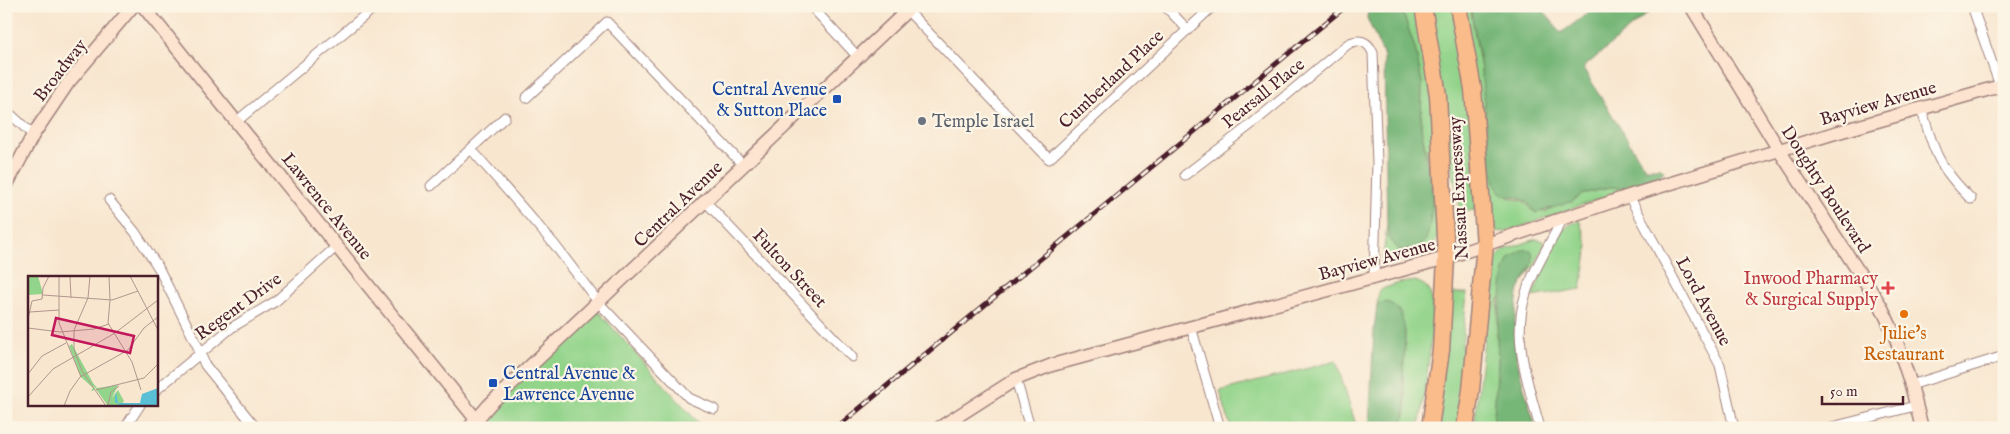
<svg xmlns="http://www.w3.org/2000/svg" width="2010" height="434" viewBox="0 0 2010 434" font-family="'IM FELL English',serif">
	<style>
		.green { fill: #93d48b; stroke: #6e7a5b }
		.forest { fill: #76b677; stroke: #606a51 }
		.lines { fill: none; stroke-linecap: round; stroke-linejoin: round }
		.street-casing { stroke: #a1827d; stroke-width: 11 }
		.secondary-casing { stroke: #a1827d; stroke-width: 15 }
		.highway-casing { stroke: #a1827d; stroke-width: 19 }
		.street { stroke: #fff; stroke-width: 9 }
		.secondary { stroke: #fde4d0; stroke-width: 12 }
		.highway { stroke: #f9bc8a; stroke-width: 16 }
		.rail-casing { stroke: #4a1f2b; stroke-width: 5 }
		.rail { stroke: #fcf5e5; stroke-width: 3; stroke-dasharray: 9; stroke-linecap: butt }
		.transit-dot { fill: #1a4fb4; stroke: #fcf5e5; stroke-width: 2 }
		.worship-dot { fill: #6b7280; stroke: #fcf5e5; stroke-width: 2 }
		.health-dot { fill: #e0444e; stroke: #fcf5e5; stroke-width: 2 }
		.food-dot { fill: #e8710a; stroke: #fcf5e5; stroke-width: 2 }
		.labels { text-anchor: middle; stroke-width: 4.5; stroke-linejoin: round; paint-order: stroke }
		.street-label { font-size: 18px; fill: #4a1f2b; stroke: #fcf5e5 }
		.transit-label { font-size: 18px; fill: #164399; stroke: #fcf5e5; text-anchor: end }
		.worship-label { font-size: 18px; fill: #5b616d; stroke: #fcf5e5; text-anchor: start }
		.health-label { font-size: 18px; fill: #be3a42; stroke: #fcf5e5; text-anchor: end }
		.food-label { font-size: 18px; fill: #c56008; stroke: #fcf5e5 }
		.inset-road { fill: none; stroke: #b2968d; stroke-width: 1 }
		.view { fill: #c2185b; fill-opacity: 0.15; stroke: #c2185b; stroke-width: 2.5 }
		.inset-edge { fill: none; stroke: #4a1f2b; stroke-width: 2.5 }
	</style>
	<rect width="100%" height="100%" fill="#fcf5e5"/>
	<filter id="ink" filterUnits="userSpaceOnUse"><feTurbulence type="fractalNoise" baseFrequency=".02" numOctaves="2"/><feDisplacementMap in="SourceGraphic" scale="10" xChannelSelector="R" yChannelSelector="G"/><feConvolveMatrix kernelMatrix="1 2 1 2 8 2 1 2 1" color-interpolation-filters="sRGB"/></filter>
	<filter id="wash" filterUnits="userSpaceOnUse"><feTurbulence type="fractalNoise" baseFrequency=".0096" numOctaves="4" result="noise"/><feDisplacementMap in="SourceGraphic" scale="20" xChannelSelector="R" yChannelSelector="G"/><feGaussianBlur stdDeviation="1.12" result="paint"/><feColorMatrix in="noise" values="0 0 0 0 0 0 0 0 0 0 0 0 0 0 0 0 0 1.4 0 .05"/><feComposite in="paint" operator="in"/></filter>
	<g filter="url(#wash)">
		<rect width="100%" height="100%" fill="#f8e6cf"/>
		<!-- green -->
		<path class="green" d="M1392,6H1419L1430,68L1439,236L1426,254L1382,265L1387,225L1389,238L1399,250L1418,248L1429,167L1421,127L1422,83L1415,48L1404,16Z
			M1426,6H1456L1471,90L1476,210L1460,211L1457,190L1451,165Z
			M1460,6H1470L1481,70L1495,184C1499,188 1503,194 1507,196C1518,203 1522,195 1531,210L1545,212L1556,206L1571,202L1583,194L1610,187L1620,188L1636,186L1506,232L1495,231L1489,228Z
			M1579,220L1588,246L1581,289L1532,297L1558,237L1564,228Z
			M1536,239L1544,241L1545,244L1535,265L1520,286L1532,266L1499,299L1497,333L1498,362L1493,428H1474L1493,261L1504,250Z
			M1416,281C1422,284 1428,286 1430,293C1438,311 1423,404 1419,428H1401L1406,412V393L1403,382L1405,330L1380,303L1377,306L1379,290L1399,283Z
			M1451,293H1467L1462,345L1464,373L1457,428H1437Z
			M596,309L703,428H485L481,418Z
			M1336,361L1357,428H1231L1220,391Z"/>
		<!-- forest -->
		<path class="forest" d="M1392,6L1404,16L1415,48L1422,83L1421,127L1433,197L1430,225L1426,240L1418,248L1399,250L1389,238L1387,225L1384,56L1367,18L1368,11L1374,7Z
			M1470,6H1540L1561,33L1598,6H1656L1583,68L1645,168H1661L1664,171L1659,177L1636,186L1620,188L1610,187L1583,194L1571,202L1536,213C1531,210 1531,206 1526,202C1519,195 1506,199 1499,191C1488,177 1484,92 1481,70C1479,49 1474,28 1470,6Z
			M1522,250H1531C1537,263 1526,273 1521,285C1517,292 1517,303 1516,311C1510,351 1525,390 1536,428H1493L1498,362L1497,333L1504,270L1510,258Z
			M1385,302C1415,306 1402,362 1403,382C1405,403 1408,407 1401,428H1369L1374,330L1377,306L1380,303Z"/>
	</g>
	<g filter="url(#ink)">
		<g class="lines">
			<!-- street casing -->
			<g class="street-casing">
				<path id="street" d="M811,6L858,57
					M1165,6L1188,30
					M1972,6L2000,86
					M907,10L1049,159L1213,6
					M526,98L607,22L743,165
					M6,110L33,135
					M1922,110C1934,153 1939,167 1971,199
					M237,121L376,6
					M471,149L554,244L599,303L689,398L714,409
					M1185,175L1253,123L1348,44C1359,38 1368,41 1373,53L1377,163L1374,279
					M431,186L505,117
					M1629,196L1720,365L1734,428
					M109,200L135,232L158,267L197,345L205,365L256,428
					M705,201L852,357
					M1191,327L1220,428
					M1016,379L1030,428
					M1911,385L2004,356
					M156,390L231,328L276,301L337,246
					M125,428L140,405
					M1540,428C1528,383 1511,339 1526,293C1533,270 1551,242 1562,220
					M1828,428L1915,406"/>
			</g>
			<!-- secondary casing -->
			<g class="secondary-casing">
				<path id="secondary" d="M143,6L483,428
					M1691,6L1779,150L1881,306L1895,336L1911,385L1922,428
					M6,186L33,135L68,83L133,6
					M469,428L490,404L912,6
					M939,428L1016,379L1052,365L1446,258L1629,196L1835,133L2004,85"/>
			</g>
			<!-- highway casing -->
			<g class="highway-casing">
				<path id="highway" d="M1423,6L1438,95L1446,258L1441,350L1430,428
					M1458,6L1473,89L1485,245L1471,390L1465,428"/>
			</g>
			<!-- street -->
			<use href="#street" class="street"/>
			<!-- secondary -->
			<use href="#secondary" class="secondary"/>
			<!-- highway -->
			<use href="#highway" class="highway"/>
			<!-- rail casing -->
			<g class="rail-casing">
				<path id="rail" d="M836,428L1346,6"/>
			</g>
			<!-- rail -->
			<use href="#rail" class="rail"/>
		</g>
	</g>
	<!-- markers -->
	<g class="transit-dot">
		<rect x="832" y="94" width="10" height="10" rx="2.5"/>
		<rect x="488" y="378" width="10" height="10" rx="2.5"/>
	</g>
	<circle class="worship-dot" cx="922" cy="121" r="5"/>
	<path class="health-dot" d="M1885.5 280.5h5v5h5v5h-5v5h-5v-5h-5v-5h5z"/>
	<circle class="food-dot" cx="1904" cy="314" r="5"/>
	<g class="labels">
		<!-- street labels -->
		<g class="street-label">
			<text transform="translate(60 70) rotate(-52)" y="6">Broadway</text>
			<text transform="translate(1111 79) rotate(-43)" y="6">Cumberland Place</text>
			<text transform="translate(1263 93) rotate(-39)" y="6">Pearsall Place</text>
			<text transform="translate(1878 103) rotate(-16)" y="6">Bayview Avenue</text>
			<text transform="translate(1458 188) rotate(-93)" y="6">Nassau Expressway</text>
			<text transform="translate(1826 189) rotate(57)" y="6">Doughty Boulevard</text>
			<text transform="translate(678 204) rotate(-44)" y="6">Central Avenue</text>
			<text transform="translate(327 206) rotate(51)" y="6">Lawrence Avenue</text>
			<text transform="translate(1377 259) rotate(-15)" y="6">Bayview Avenue</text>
			<text transform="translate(790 268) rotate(47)" y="6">Fulton Street</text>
			<text transform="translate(1704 301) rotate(62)" y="6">Lord Avenue</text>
			<text transform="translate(238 306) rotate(-36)" y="6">Regent Drive</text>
		</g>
		<!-- transit labels -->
		<g class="transit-label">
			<text x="827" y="95">Central Avenue<tspan x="827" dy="21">&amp; Sutton Place</tspan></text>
			<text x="503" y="379" text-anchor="start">Central Avenue &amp;<tspan x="503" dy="21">Lawrence Avenue</tspan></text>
		</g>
		<!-- worship labels -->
		<g class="worship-label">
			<text x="932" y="127">Temple Israel</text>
		</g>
		<!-- health labels -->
		<g class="health-label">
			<text x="1878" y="284">Inwood Pharmacy<tspan x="1878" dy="21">&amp; Surgical Supply</tspan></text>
		</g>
		<!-- food labels -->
		<g class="food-label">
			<text x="1904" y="339">Julie's<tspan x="1904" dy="21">Restaurant</tspan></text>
		</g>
	</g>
	<!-- overview -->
	<g transform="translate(28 276)">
		<rect width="130" height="130" fill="#f8e6cf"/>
		<path d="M0,0H10L15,18L0,19ZM44,68L65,107L69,112L90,109L84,122L90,114L96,125L93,129L98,127L94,130H80L65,109L67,114L63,115L65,112L53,101L41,70Z" fill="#93d48b"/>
		<path d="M130,112V130H94L87,126V122L88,116L90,127H112L114,118Z" fill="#59bfd6"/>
		<path class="inset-road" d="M31,0V47L53,101M42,0L43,22M62,0L60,22L46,54V73L54,95L78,130M81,0L82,24M102,0L130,54M15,19L84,24L110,15M82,24L80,47L104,86L113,114M2,36L31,34M0,43L4,25L14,23L15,12L21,0M0,52L32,56L66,53L81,48M0,98L14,80L38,67M68,114L116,102L130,88M0,121L25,93L87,57L130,24M80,129L83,116L91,110M36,130L42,115L52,101L100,74L116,52L130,41"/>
		<path class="view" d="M28,42L106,60L102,77L24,59Z"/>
		<rect width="130" height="130" class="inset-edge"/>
	</g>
	<!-- margin -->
	<rect width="2010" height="434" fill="none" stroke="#fcf5e5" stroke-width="25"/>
	<!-- scale -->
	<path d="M1822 396v8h81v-8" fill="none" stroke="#4a1f2b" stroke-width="2.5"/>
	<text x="1830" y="396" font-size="15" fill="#4a1f2b" stroke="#fcf5e5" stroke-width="4" paint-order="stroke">50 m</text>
</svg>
